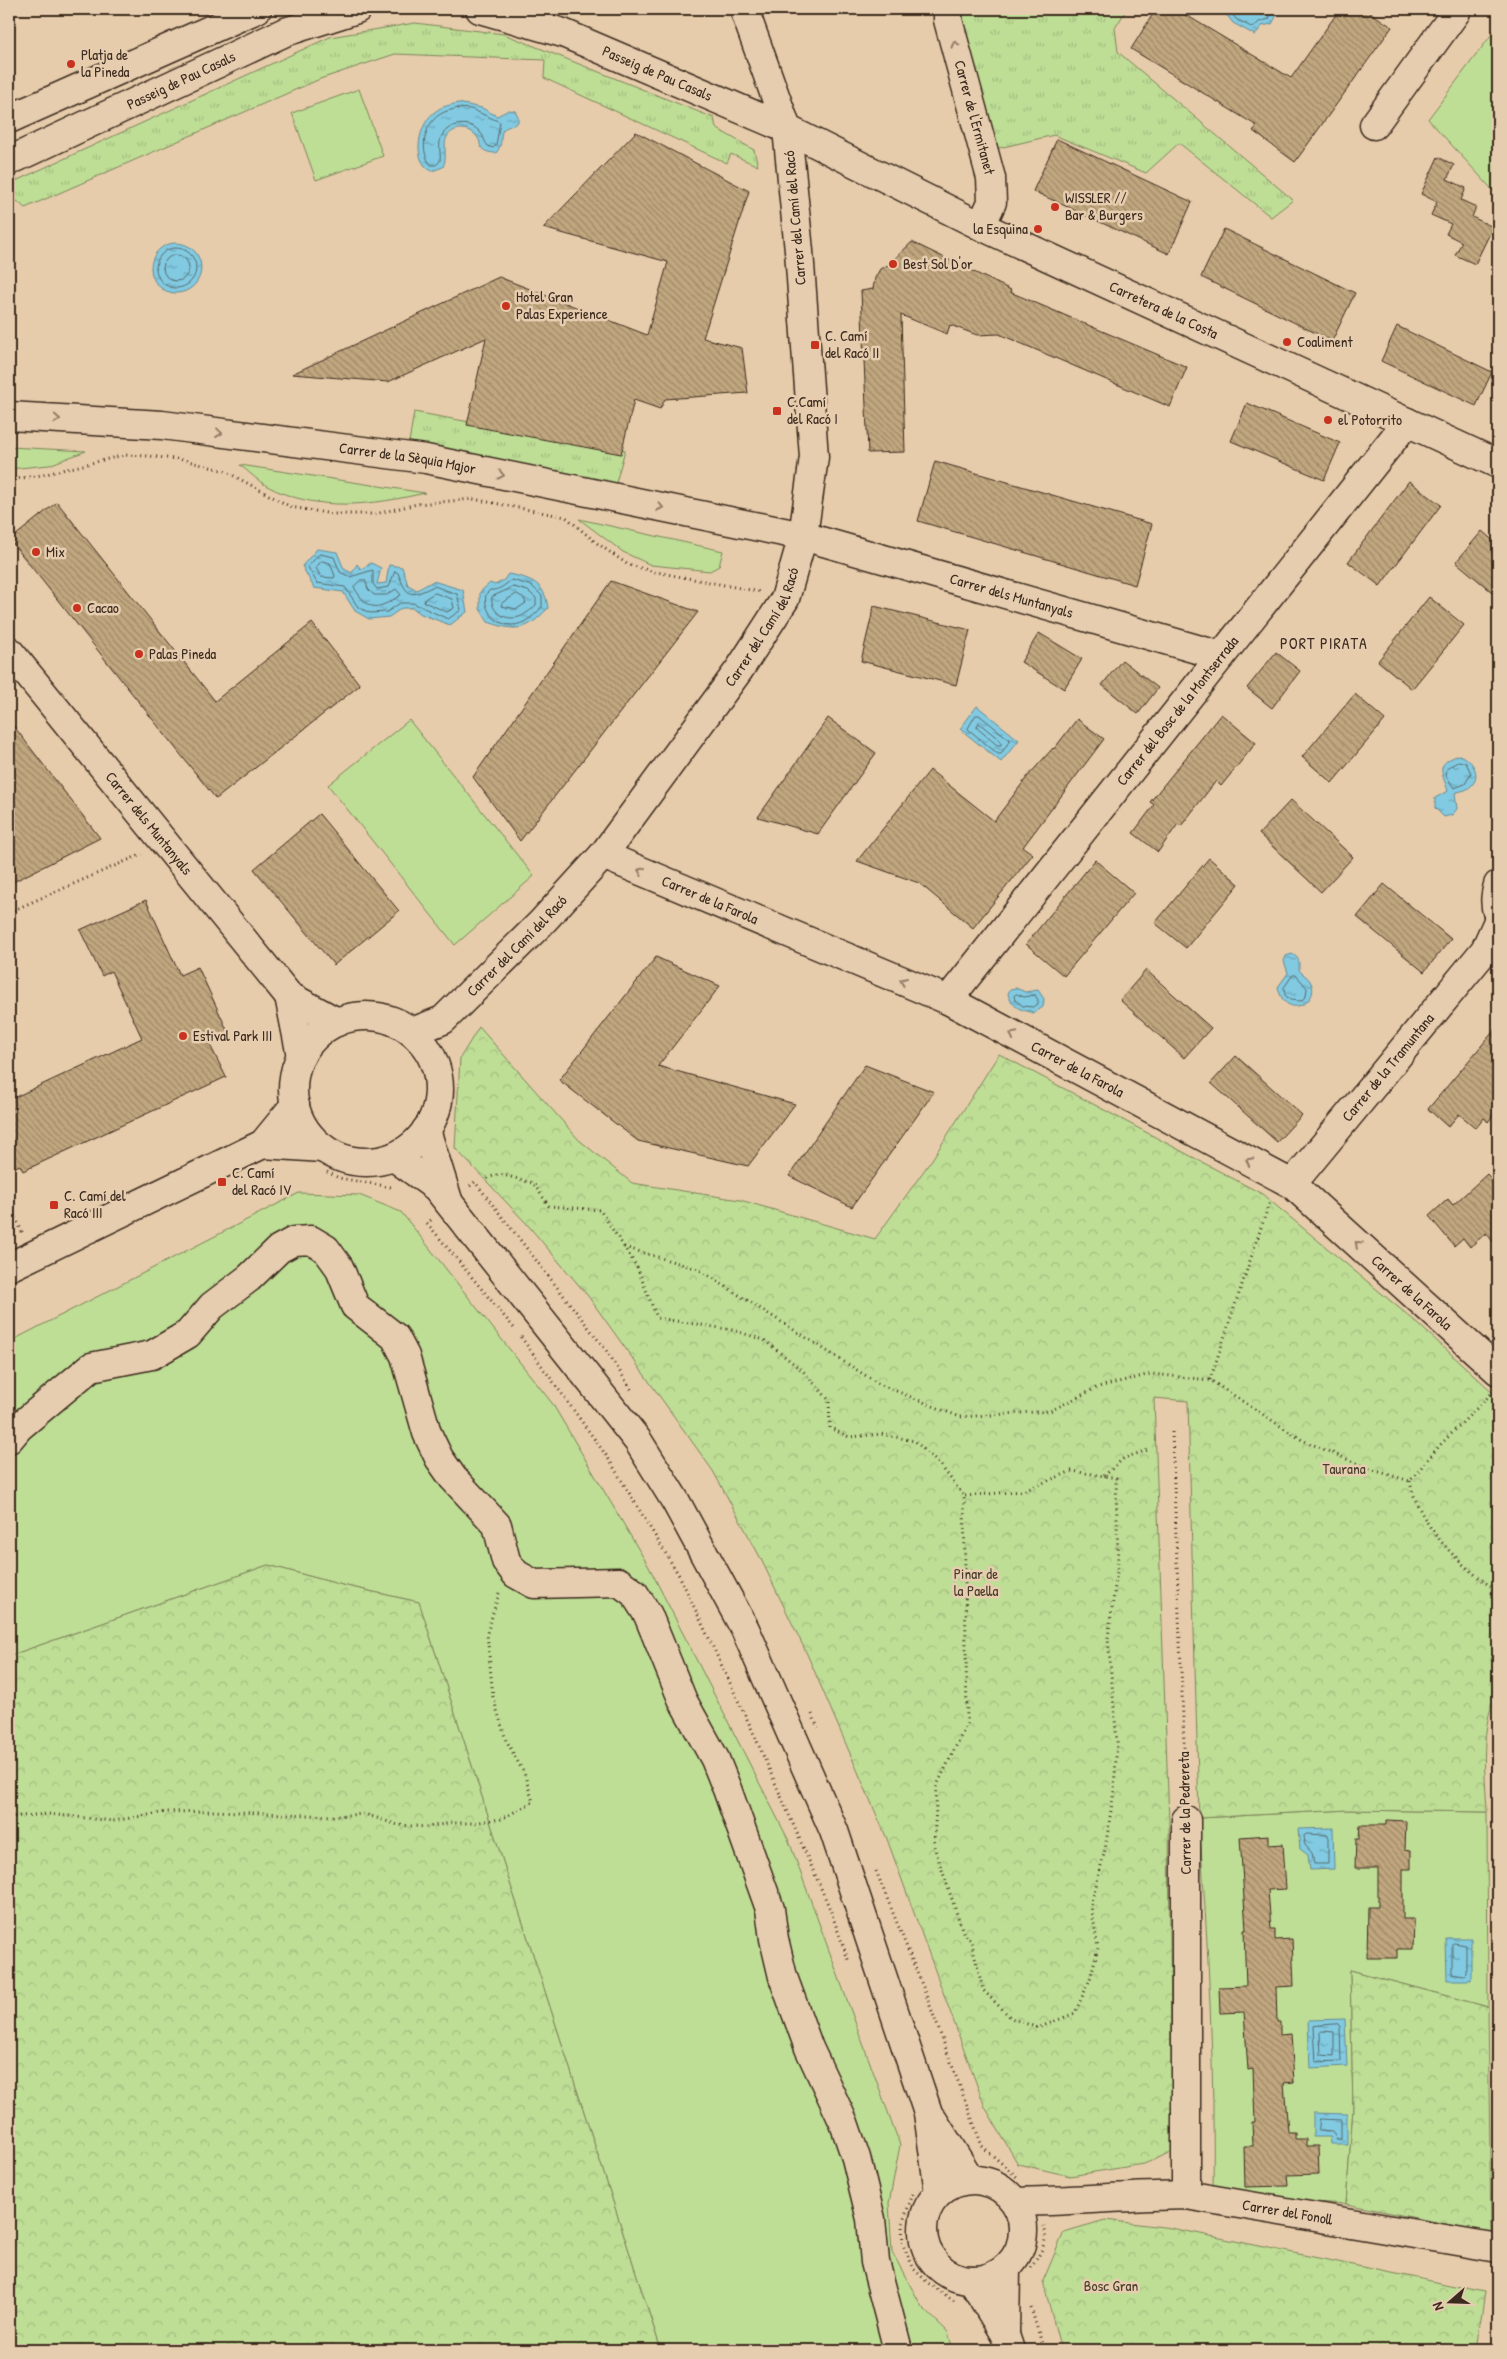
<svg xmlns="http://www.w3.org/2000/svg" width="1507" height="2359" viewBox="0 0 1507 2359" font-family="'Patrick Hand',sans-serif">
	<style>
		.green { fill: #bedd95; stroke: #7c845a }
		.forest { fill: url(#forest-crowns); stroke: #7c845a }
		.park { fill: url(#park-tufts); stroke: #7c845a }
		.water { fill: url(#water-ripples); stroke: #658a94 }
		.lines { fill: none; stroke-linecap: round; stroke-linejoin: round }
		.shore { stroke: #576a6c; stroke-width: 1 }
		.building { fill: url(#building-back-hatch); stroke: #3b2a1e }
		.minor-casing { stroke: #3b2a1e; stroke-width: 31 }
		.path { stroke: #3b2a1e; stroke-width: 3; stroke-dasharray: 1 4; stroke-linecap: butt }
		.minor { stroke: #e7cdaf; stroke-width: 28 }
		.oneway { stroke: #917c66 }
		.poi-dot { fill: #c8321e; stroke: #e7cdaf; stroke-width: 2 }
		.labels { text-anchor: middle; stroke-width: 5; stroke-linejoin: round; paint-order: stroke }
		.poi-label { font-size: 15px; fill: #3b2a1e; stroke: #e7cdaf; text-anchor: start }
		.street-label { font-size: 15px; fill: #3b2a1e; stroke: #e7cdaf }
		.park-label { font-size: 15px; fill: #483c2a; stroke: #e7cdaf }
		.neighbourhood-label { font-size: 16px; letter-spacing: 1px; fill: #3b2a1e; stroke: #e7cdaf }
	</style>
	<defs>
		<pattern id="forest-crowns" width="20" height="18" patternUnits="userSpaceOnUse" patternTransform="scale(1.25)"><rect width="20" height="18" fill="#bedd95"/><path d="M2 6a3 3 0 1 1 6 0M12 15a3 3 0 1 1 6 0" fill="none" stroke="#a4be80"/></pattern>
		<pattern id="park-tufts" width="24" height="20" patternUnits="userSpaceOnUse" patternTransform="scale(1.25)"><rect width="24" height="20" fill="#bedd95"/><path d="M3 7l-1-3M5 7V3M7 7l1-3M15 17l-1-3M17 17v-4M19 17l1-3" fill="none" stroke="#a4be80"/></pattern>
		<pattern id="water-ripples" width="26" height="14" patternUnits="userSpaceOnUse" patternTransform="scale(1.25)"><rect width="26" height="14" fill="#81cae2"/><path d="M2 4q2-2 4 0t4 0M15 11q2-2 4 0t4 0" fill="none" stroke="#6ba4b7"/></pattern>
		<pattern id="building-back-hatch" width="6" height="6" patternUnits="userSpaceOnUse" patternTransform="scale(1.25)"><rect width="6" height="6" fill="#c1a77f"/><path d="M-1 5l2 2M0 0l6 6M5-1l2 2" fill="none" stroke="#9e8867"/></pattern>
	</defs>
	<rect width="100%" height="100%" fill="#e6ccaa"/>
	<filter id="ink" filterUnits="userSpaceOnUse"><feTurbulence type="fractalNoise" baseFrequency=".02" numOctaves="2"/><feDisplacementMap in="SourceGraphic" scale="10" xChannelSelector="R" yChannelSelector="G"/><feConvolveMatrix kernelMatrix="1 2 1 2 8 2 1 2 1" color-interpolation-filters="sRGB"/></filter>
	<g filter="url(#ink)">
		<!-- green -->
		<path class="green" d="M1498,26V196L1428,119Z
			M359,89L383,156L316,180L292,113Z
			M9,447L86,451L49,465L9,469Z
			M240,465L425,493C373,505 317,513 267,486C258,481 249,472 240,465Z
			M579,519L723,551L719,566L710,571L651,565L623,552Z
			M409,720L534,876L455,945L328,785Z
			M299,1193L359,1195L401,1212L552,1403L649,1567L789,1841L900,2145L889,2203L892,2252L922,2307L948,2332L953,2350H661L419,1602L342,1585L268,1565L9,1656V1342Z
			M1348,1810L1487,1812L1488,2007L1350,1970L1353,2109L1346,2204L1213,2196C1215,2070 1208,1944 1199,1818Z"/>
		<!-- forest -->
		<path class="forest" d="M479,1027L579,1140L632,1183L740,1200L875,1239L933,1158L999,1054L1262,1194L1416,1322L1498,1397V1690C1479,1728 1485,1770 1487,1812L1348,1810L1199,1818L1188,1401L1154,1398L1169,1822L1172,2152L1144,2164L1070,2176L1018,2164L985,2107L887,1839L807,1654L759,1555L713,1471L588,1296L526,1223L455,1148L460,1058Z
			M268,1565L342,1585L419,1602L661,2350H9V1656Z
			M1350,1970L1488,2007L1491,2233L1346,2204L1353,2109Z
			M1105,2220L1171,2228L1485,2292L1476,2350H1061L1043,2281L1064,2232Z"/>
		<!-- park -->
		<path class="park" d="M962,9H1127L1115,28L1118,52L1293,200L1271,217L1179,143L1146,173L1054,135L995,149L973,81Z
			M415,23L504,34L714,118L716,128L754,150L758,166L731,154L727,163L544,78L545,60L395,54L320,79L25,208L9,194V184L330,37Z
			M414,412L625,450L614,490L408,448Z"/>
		<!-- water -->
		<path class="water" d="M1222,9H1274L1278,13L1272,24L1262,26L1255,35L1233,23Z
			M458,103L482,108L497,116L509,110L515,111L518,116V122C514,126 506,126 503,130C499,136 504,144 496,153C491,153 484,152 481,147C480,146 480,142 479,140C475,131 462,126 453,131C439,139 449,155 443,167L432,171C410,161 419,122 436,111C442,106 451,105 458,103Z
			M151 268a25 25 0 1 1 50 0a25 25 0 1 1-50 0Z
			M317,549L337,552L344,569L352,573L357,564L361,569L371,563L381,568L377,584L386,583L389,565L402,567L408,585L417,590L433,581L463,590L467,612L450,625L421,614L413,608H402L389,617L369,619L355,611L343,592L314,588L302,566Z
			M508,574C531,578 545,583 548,608C527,631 517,632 488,622L480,609V592L490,583L495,585L504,580Z
			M977,706L1019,740L1001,762L960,729Z
			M1459,755C1474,759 1484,779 1467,789C1464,791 1459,791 1455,793L1457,809L1452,815L1444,817L1435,808V798L1448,791C1442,772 1434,764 1459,755Z
			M1292,954C1300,958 1299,962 1299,970C1302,974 1308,977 1310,981C1323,1001 1285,1023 1278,987L1288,973L1284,961L1286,956Z
			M1016,988L1025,992L1038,990L1044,999L1043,1007L1034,1013C1021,1010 1012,1008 1008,994L1010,989Z
			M1333,1828L1334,1869L1310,1870L1308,1855L1300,1849L1298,1829Z
			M1446,1938H1471V1980H1447Z
			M1345,2019L1347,2066L1310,2068L1308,2020Z
			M1313,2113L1347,2114V2144H1331L1330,2137H1313Z"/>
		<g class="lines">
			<!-- shore -->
			<path class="shore" d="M1228,9L1236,19L1253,28L1259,22L1269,19L1271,14V9
				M458,108L471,109L500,122L496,145L493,148L488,146C484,142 484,136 480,132C470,120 447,122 441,138C438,146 441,153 440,161L436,165H431C419,151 424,125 439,115C444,111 452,110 458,108Z
				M156 268a20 20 0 1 1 40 0a20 20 0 1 1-40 0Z
				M163 268a13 13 0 1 1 26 0a13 13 0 1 1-26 0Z
				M320,554L334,557L340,572L350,577L373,570V584L377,589L389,587L395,571L398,573C408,599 411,597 434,586L457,594L461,610L448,619L413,603H400L387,612L370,613L358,607L345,587L317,583L308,567Z
				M322,561L330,563L335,576L334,578L321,577L316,568Z
				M361,580H365L368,589L374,595H387L396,589L401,595C377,610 369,613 354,587Z
				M512,580L532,586L542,596V607C537,613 531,618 524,622C504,632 482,615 486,594L490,590C500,591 505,584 512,580Z
				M514,587L528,591L536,598V605C532,609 525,615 519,617C505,621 490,612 492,597Z
				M435,593L452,599L454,608L447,612L424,602L425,599Z
				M517,594L524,598L526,603L517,609L501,606L502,603Z
				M976,715H979L1010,740L1001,754H998L968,729Z
				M979,723L1001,741V745H997L977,728Z
				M1459,761L1466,763L1471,773L1465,784L1454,788L1446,776L1447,769Z
				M1293,975H1296L1307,988L1306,996L1301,1001L1290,1000L1285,995L1284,988Z
				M1017,994L1024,997L1035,995L1038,1000V1004L1033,1007L1023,1006L1015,1000L1014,996Z
				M1307,1834L1328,1835V1864H1314L1312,1853L1305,1845L1304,1836Z
				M1454,1943L1466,1945V1973L1464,1975L1452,1973V1945Z
				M1338,2024L1340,2027L1341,2061L1316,2062L1314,2026Z
				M1322,2031L1334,2032V2056L1321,2055L1320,2033Z
				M1320,2119L1341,2120V2139H1337L1332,2132L1319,2131Z"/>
		</g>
		<!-- building -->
		<path class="building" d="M1156,9H1176L1291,78L1340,9H1365L1392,27L1295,162L1253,131L1257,126L1131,49Z
			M636,132L749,191L703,338L742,348L748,393L665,399L660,409L634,400L621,454L467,425L486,338L388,382L292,374L499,277L647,335L668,262L543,228Z
			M1057,139L1192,202L1169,254L1033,191Z
			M1438,157L1454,165L1447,179L1466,188L1461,200L1476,207L1472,217L1493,227L1475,264L1455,255L1462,242L1446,234L1451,224L1431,215L1437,202L1421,194Z
			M1224,229L1355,293L1332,341L1201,277Z
			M912,242L1011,290L1010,292L1187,367L1170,407L999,334L977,335L950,325L947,334L901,315L905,452L868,453L861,291L873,289L875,278L880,269L888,265Z
			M1397,326L1492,372L1476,406L1381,361Z
			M1247,403L1340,443L1324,480L1231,441Z
			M935,461L1152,524L1135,585L918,521Z
			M1409,481L1441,505L1380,586L1348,562Z
			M57,502L215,701L312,623L360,685L216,799L10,540Z
			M1482,531L1498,545V597L1456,562Z
			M611,581L698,612L520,841L473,777Z
			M1429,597L1464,625L1412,689L1378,661Z
			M874,606L970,630L956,685L861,661Z
			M1039,633L1082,659L1064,689L1021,662Z
			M1276,652L1300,671L1272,708L1247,688Z
			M1122,660L1158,688L1138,714L1102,685Z
			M1355,694L1385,720L1332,783L1302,757Z
			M1221,714L1256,743L1221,786L1216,781L1181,826L1178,824L1158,852L1133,833L1154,805L1150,802Z
			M828,718L876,753L818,834L758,817Z
			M1077,719L1104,739L1023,847L1033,854L973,928L919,883L857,861L930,770L994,821L1028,776L1053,748L1054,749Z
			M9,720L100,838L9,884Z
			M1291,800L1353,857L1321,892L1259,834Z
			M319,814L399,911L334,965L254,869Z
			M1209,858L1239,884L1186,948L1155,923Z
			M1095,860L1134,893L1064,976L1026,944Z
			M1384,884L1451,939L1424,972L1357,917Z
			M146,900L180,975L198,967L229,1034L209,1043L226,1077L23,1171L20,1165L9,1170V1100L142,1038L111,971L102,976L80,930Z
			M656,957L720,986L658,1066L795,1104L748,1166L638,1141L559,1080Z
			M1146,970L1211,1028L1184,1058L1120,1000Z
			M1498,1026V1110L1488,1122L1484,1118L1476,1128L1459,1114L1448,1127L1428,1109Z
			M1236,1056L1302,1115L1277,1142L1211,1083Z
			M865,1065L934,1092L852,1207L789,1176Z
			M1487,1174L1498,1188V1248L1486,1233L1470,1247L1463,1238L1454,1246L1429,1216L1448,1199L1453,1205Z
			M1386,1820L1406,1821L1405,1850L1411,1851V1869H1403V1919H1414L1413,1949H1397V1958H1367L1368,1907H1378V1868H1355L1356,1839H1359L1360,1825H1386Z
			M1269,1835V1845L1283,1844L1286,1889L1268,1890L1271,1929H1275V1940L1292,1939L1294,1986L1276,1987L1277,2022H1280V2035L1291,2034L1294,2082L1284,2083L1288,2132H1295V2139H1306V2146H1318L1319,2174L1287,2175L1288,2186L1245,2187L1244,2146H1253L1252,2122H1255L1253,2069L1248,2070L1244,2012L1220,2013L1219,1987L1246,1986L1244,1930H1246L1240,1837Z"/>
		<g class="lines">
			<!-- minor casing -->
			<g class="minor-casing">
				<g id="minor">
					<path id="s1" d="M480,9L563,33L787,129L981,226L1498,464"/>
					<path id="s2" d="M948,9V20L991,178L992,202L981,226"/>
					<path d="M9,119L257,9"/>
					<path d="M1374,125L1456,12L1451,9"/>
					<path id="s3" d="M9,161L285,32L357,9"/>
					<path id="s4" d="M9,416L162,425L426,459L803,536L1221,656"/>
					<path id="s5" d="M9,651L289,996L337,1022"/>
					<path id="s6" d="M603,855L948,1000L1292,1184L1498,1371"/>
					<path d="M1498,885C1495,896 1494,904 1498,915"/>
					<path d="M289,996L301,1056"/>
					<path id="s7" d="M948,1000L1407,422"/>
					<circle cx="366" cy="1089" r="73"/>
					<path id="s8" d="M412,1032L443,1020L542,922L603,855L739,670L785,599L803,536L814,457L799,251L787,129L744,9"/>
					<path d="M426,1130L448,1200"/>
					<path d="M263,1144L323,1148"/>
					<path d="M394,1157L437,1188L638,1441L676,1502L745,1629L834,1831L928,2113L939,2192"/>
					<path id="s9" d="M1292,1184L1485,950L1498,921"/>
					<path d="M9,1267L263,1144L295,1105"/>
					<path d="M9,1439L19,1427L91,1367L152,1355L188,1334L212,1306L249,1278L279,1249L294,1241L311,1240L326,1249L339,1267L355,1306L395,1337L405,1356L427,1433L439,1458L453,1478L497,1525L506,1561L516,1574L534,1584L619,1582L634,1593L648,1615L683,1701L715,1759L727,1789L770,1909L774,1939L783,1977L809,2048L844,2123L856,2158L871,2219L875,2262L898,2350"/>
					<path d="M933,2120L970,2179"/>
					<circle cx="973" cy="2230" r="50"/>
					<path d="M1186,2195V1820"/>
					<path id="s10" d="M1015,2202C1072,2201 1129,2196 1186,2195L1498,2248"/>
					<path d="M972,2280L1005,2335L1010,2350"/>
					<path d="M1005,2335L1006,2268"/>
				</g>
			</g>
			<!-- path -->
			<path class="path" d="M9,480L42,475L124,455L149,456L184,460L225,471L291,507L332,514H375L417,504L473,499L566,517L594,541L627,564L651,571L761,592
				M9,912L142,854
				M327,1172L339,1178L391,1187
				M487,1178L500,1174L533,1183L549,1206L600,1210L637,1267L657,1318L733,1330L764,1340L803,1371L829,1400L830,1428L849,1437L881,1434L915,1441L941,1466L964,1496L967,1724L937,1785L934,1846L964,1935L971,1940L983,1990L1011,2018L1038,2028L1075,2013L1090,1979L1098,1948L1091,1905L1105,1850L1114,1791L1117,1742L1108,1638L1118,1564L1116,1478L1072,1471L1023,1491L964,1496
				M470,1186L475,1182L606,1350L633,1392
				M9,1204L23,1234
				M431,1220L427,1223L514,1328
				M624,1247L698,1269L879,1384L960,1417L1050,1411L1098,1387L1151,1374L1210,1380L1302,1440L1370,1469L1410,1481L1440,1445L1491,1394
				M521,1337L608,1458L680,1577L753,1732L830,1909L849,1962
				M1210,1380L1270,1201
				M1172,1432L1186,1797
				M1104,1476L1124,1458L1148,1450
				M1410,1481C1418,1525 1461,1568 1498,1591
				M812,1714L818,1728
				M9,1817L48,1814L113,1821L166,1812L214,1811L333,1816L365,1814L398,1825L427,1827L451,1823H473L501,1819L533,1802L524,1773L506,1740L493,1697L487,1633L499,1593
				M876,1871L923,1987L982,2146L1017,2177
				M913,2194L902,2224L903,2245L914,2269L928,2283L954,2301
				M1031,2268C1039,2255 1049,2242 1044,2226
				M1031,2308L1044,2350"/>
			<!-- minor -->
			<use href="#minor" class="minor"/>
		</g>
		<!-- one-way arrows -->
		<defs><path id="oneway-chevron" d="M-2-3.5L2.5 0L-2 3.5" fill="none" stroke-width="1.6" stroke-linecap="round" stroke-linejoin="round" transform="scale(1.25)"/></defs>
		<g class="oneway">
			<use href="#oneway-chevron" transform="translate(955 44) rotate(-106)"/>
			<use href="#oneway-chevron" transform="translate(57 419) rotate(4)"/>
			<use href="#oneway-chevron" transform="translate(219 433) rotate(7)"/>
			<use href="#oneway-chevron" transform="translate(501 475) rotate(12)"/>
			<use href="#oneway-chevron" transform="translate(660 507) rotate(12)"/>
			<use href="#oneway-chevron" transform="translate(641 871) rotate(-157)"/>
			<use href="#oneway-chevron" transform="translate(903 981) rotate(-157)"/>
			<use href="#oneway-chevron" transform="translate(1013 1035) rotate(-152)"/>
			<use href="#oneway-chevron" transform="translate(1249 1161) rotate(-152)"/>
			<use href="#oneway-chevron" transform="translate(1358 1244) rotate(-138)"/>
		</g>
	</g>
	<!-- markers -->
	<g class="poi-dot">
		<circle cx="71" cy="64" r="5"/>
		<circle cx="1055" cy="207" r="5"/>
		<circle cx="1038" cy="229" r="5"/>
		<circle cx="893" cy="264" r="5"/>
		<circle cx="506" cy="306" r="5"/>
		<circle cx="1287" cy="342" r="5"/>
		<rect x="810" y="340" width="10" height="10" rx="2.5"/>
		<rect x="772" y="406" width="10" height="10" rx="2.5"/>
		<circle cx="1328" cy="420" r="5"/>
		<circle cx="36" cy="552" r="5"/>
		<circle cx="77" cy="608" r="5"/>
		<circle cx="139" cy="654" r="5"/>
		<circle cx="183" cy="1036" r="5"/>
		<rect x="217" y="1177" width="10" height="10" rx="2.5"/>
		<rect x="49" y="1200" width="10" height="10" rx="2.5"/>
	</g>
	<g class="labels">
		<!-- poi labels -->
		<g class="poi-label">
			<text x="81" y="60">Platja de<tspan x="81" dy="17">la Pineda</tspan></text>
			<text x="1065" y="203">WISSLER //<tspan x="1065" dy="17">Bar &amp; Burgers</tspan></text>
			<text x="1028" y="234" text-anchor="end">la Esquina</text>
			<text x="903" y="269">Best Sol D'or</text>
			<text x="516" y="302">Hotel Gran<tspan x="516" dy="17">Palas Experience</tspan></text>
			<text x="825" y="341">C. Camí<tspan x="825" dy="17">del Racó II</tspan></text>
			<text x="1297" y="347">Coaliment</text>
			<text x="787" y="407">C.Camí<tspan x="787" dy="17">del Racó I</tspan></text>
			<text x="1338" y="425">el Potorrito</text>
			<text x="46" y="557">Mix</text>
			<text x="87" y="613">Cacao</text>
			<text x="149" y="659">Palas Pineda</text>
			<text x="193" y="1041">Estival Park III</text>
			<text x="232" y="1178">C. Camí<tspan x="232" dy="17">del Racó IV</tspan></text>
			<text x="64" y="1201">C. Camí del<tspan x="64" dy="17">Racó III</tspan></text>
		</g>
		<!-- street labels -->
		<g class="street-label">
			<text dy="5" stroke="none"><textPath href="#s1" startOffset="189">Passeig de Pau Casals</textPath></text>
			<text dy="5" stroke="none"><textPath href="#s3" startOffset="190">Passeig de Pau Casals</textPath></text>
			<text dy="5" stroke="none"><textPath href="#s2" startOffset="112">Carrer de l'Ermitanet</textPath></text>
			<text transform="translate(795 218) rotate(-95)" y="5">Carrer del Camí del Racó</text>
			<text dy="5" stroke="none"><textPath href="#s1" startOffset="748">Carretera de la Costa</textPath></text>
			<text dy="5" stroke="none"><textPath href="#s4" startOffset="401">Carrer de la Sèquia Major</textPath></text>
			<text dy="5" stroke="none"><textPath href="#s4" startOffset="1021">Carrer dels Muntanyals</textPath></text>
			<text dy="5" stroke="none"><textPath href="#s8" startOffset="542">Carrer del Camí del Racó</textPath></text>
			<text dy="5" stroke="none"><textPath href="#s7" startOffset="369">Carrer del Bosc de la Montserrada</textPath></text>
			<text dy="5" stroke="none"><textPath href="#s5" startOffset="222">Carrer dels Muntanyals</textPath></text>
			<text dy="5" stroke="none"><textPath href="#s6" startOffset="116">Carrer de la Farola</textPath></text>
			<text dy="5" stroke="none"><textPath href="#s8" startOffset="138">Carrer del Camí del Racó</textPath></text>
			<text dy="5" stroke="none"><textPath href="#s9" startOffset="151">Carrer de la Tramuntana</textPath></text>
			<text dy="5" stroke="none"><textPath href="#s6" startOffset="521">Carrer de la Farola</textPath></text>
			<text dy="5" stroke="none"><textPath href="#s6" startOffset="926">Carrer de la Farola</textPath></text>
			<text transform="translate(1185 1813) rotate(-91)" y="5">Carrer de la Pedrereta</text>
			<text dy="5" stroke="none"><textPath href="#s10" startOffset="274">Carrer del Fonoll</textPath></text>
		</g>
		<!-- park labels -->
		<g class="park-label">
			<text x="1344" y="1474">Taurana</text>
			<text x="976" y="1579">Pinar de<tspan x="976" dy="17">la Paella</tspan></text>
			<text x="1111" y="2291">Bosc Gran</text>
		</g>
		<!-- neighbourhood labels -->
		<g class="neighbourhood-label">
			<text x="1324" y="649">PORT PIRATA</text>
		</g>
	</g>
	<!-- margin -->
	<rect width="1507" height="2359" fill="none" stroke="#e7cdaf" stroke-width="30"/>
	<rect x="15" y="15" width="1477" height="2329" fill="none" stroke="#3b2a1e" stroke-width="2" filter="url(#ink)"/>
	<!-- north arrow -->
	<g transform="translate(1450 2302) rotate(250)" stroke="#e7cdaf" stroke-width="4" paint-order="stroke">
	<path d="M0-4L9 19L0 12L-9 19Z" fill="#3b2a1e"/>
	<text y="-8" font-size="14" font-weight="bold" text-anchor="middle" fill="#3b2a1e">N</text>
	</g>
</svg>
